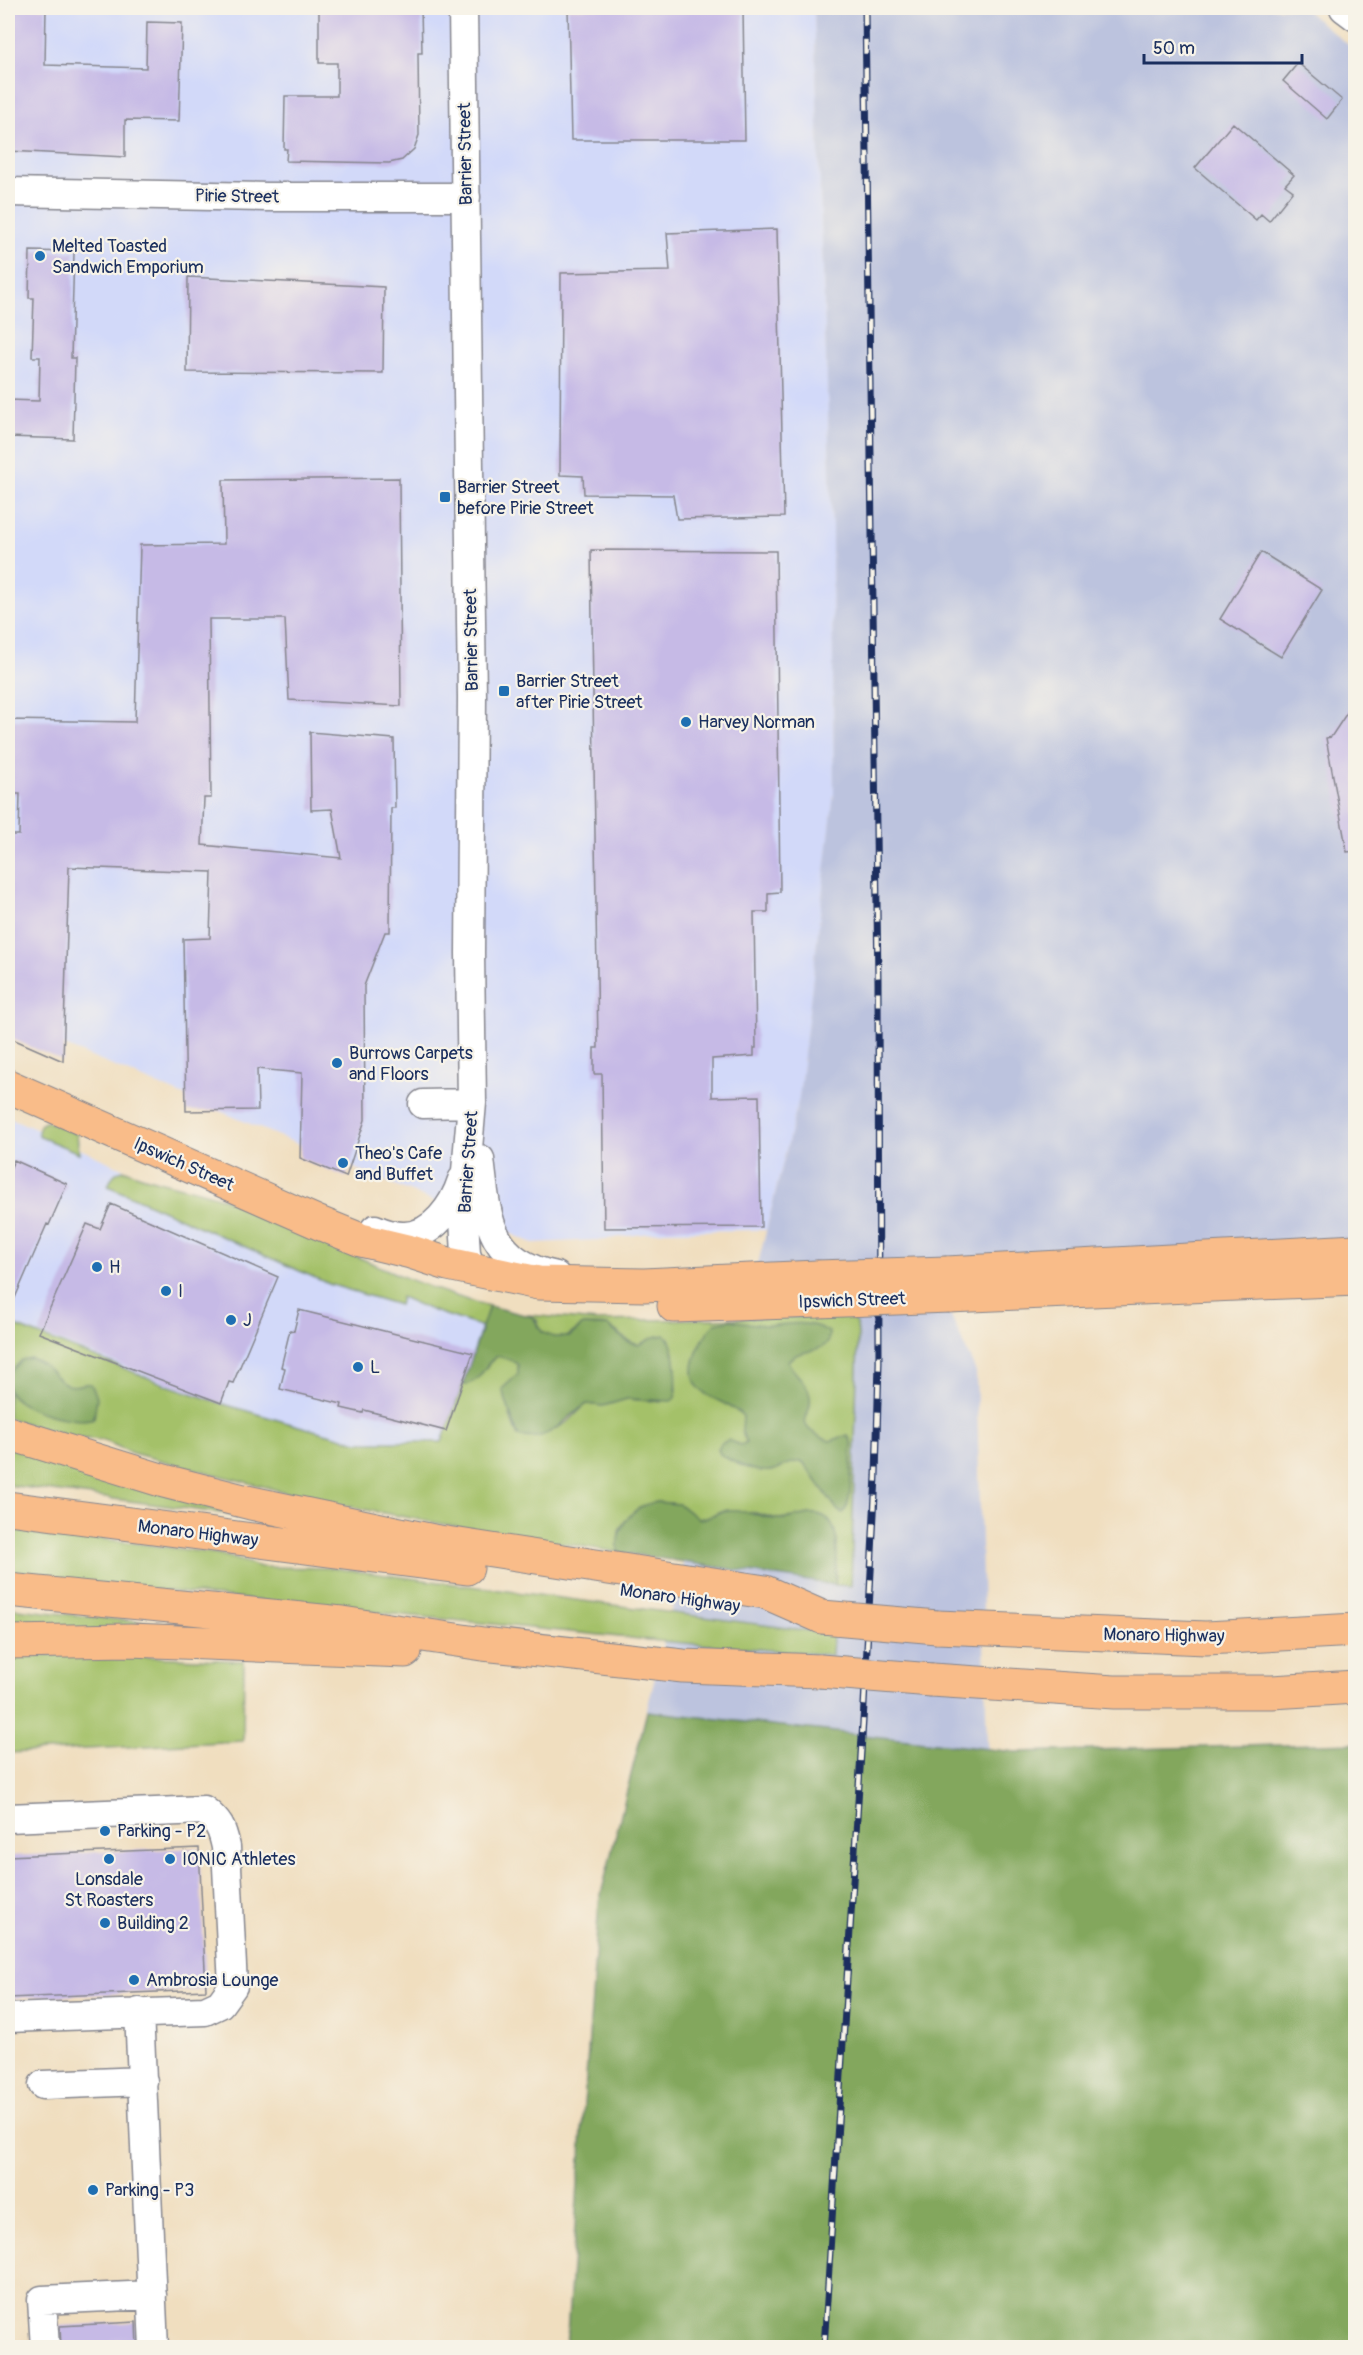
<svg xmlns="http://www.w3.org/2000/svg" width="1363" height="2355" viewBox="0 0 1363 2355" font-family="Pangolin,sans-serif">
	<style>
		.built { fill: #d2d9f9 }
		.industrial { fill: #bcc3de }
		.green { fill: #a4c169; stroke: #607864; stroke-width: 1.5 }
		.forest { fill: #83a75d; stroke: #4f6b5e; stroke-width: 1.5 }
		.building { fill: #c6bae6 }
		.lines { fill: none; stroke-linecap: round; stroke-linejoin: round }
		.minor-casing { stroke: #86868e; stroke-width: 31 }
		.major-casing { stroke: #86868e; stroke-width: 35 }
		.highway-casing { stroke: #86868e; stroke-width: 35 }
		.minor { stroke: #fff; stroke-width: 28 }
		.major { stroke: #f9bc89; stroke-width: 33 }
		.highway { stroke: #f9bc89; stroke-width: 33 }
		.rail-casing { stroke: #1b2f5e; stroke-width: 7 }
		.rail { stroke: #f7f3e8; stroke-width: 4.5; stroke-dasharray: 14; stroke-linecap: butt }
		.major-bridge-casing { stroke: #86868e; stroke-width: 35; stroke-linecap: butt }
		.highway-bridge-casing { stroke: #86868e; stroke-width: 35; stroke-linecap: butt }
		.major-bridge { stroke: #f9bc89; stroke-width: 33 }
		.highway-bridge { stroke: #f9bc89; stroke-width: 33 }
		.poi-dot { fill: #1f6fb2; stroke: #f7f3e8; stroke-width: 2 }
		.labels { text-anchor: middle; stroke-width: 4.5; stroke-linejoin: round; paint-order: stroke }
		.street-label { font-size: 18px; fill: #1b2f5e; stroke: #f7f3e8 }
		.poi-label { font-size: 18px; fill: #1b2f5e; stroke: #f7f3e8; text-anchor: start }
	</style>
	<rect width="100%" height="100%" fill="#f7f3e8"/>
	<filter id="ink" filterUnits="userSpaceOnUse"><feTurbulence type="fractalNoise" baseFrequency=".0167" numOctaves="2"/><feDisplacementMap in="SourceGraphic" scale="12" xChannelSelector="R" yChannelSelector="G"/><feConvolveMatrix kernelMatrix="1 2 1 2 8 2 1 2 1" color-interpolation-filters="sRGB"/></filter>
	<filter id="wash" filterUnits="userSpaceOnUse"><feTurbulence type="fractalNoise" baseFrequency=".008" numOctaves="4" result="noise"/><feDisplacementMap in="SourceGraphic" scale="24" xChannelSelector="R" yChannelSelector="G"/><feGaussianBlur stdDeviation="1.35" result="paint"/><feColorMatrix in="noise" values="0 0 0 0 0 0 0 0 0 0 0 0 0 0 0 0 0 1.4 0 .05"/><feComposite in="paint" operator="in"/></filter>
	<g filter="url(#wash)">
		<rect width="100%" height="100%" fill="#f0debf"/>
		<!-- built -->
		<path class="built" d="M8,8H814L832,526L834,794L799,1099L766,1230L664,1231L599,1240L533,1243L8,1022Z
			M8,1117L38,1130L45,1122L77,1134L80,1149L146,1179L226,1199L427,1286L489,1306L443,1442H358L295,1425L223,1404L167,1385L8,1323Z"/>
		<!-- industrial -->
		<path class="industrial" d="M814,8H1303L1356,51L1355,1244L949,1311L976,1372L1005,2347L566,2348L599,1902L799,1099L834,794L832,526Z"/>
		<!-- green -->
		<path class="green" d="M45,1122H49L77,1134L79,1153L40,1137L38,1132L40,1125Z
			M126,1170C159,1185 194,1187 227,1200C315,1233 397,1282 489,1306L483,1327L433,1311L401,1297L399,1305L329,1284L108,1186C112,1177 115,1170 126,1170Z
			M528,1315L597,1321L854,1316V1322L857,1323L858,1336L851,1586L835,1585L837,1539L818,1514L778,1519L752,1512L720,1511L709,1517L698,1519L679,1504L657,1502L625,1521L619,1530L618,1552L459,1527L324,1502L132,1453L103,1440L74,1438L8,1418V1323L167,1385L223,1404L295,1425L358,1442H442L463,1384L466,1385C485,1378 483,1364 498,1356L511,1360L518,1365L519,1374C516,1377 510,1380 508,1384C502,1393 513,1427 518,1436C534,1440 556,1430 569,1421C575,1416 580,1409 587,1404L603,1406L627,1399L661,1402L677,1391L674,1353L669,1338L648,1340L639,1345C625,1343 619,1330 607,1326C602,1325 594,1325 588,1325C573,1324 570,1350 542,1332L537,1320Z
			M8,1446L235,1515L8,1485Z
			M8,1528L56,1537L57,1533L219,1554L261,1567L333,1568L833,1634L832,1655L659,1641L8,1575Z
			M8,1608L215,1630L8,1633Z
			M83,1654L244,1661L243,1741L8,1753V1656Z"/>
		<!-- forest -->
		<path class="forest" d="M489,1306L533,1317L542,1332L553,1337H569L583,1325L602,1326H608L628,1342L639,1345L654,1337L665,1335C677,1345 678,1384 675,1398L671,1401L627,1399L603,1406L587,1404C564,1418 550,1444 518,1436L502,1389L518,1374V1365L511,1360L498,1356C482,1364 486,1378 466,1385L463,1384Z
			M731,1320C744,1322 760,1326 774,1325C792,1324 812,1320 829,1332L828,1343C816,1354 799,1349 788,1361C793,1374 805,1379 809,1392C817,1418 785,1422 830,1441L848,1435L852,1444C850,1460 854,1502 843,1513L838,1511L803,1462C792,1460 785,1467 775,1470C758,1475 734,1463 720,1454L718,1449L721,1443L729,1440L740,1445L746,1443L742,1432L743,1416C732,1405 718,1402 706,1394C679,1377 700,1340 715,1323Z
			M30,1358C48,1363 52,1376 66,1384C74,1389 83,1382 91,1384L97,1397L94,1418C76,1425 20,1410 10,1393C7,1387 7,1380 8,1374L22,1360Z
			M657,1502L679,1504L698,1519C709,1519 717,1511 728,1510C746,1508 761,1518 778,1519C788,1520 799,1515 810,1514C846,1511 836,1562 835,1585L618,1552C615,1527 632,1505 657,1502Z
			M647,1711L1016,1752L1355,1743V2347H566L599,1902Z"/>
		<g id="blocks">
			<!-- building -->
			<path class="building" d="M8,8H46L45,65L146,68L147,22L182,23L179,121L125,120V157L8,151Z
				M319,8H421L422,53H418L419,135L414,149L402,160L389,163L286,161L287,149H284L285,96H337V63H319Z
				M568,8H743L745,140H571Z
				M1298,63L1342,100L1327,119L1283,81Z
				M1233,123L1294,175L1285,185L1293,191L1269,221L1261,214L1256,220L1195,168Z
				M777,229L784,517L677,519L673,495L584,494L583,476L560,475L561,273L670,271L667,233Z
				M30,251L74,252L71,358H75L73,439L8,437V400L39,401L40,357H32L34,298H29Z
				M188,277L384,287L383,373L187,372Z
				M399,478L401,706L289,700L285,619H209L211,798H204L202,845L341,858L332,809L311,810L310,732L394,739L395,808H391L390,932H385L364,986L365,1120L346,1177L300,1158L302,1073L257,1069L258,1110L186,1111L183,939L210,938L212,872L69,867L63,1061L8,1037V835H19L20,794H8V720L135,722L140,545L224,544L223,480Z
				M591,550L776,551L780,892L768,893V912H754L756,1048H754V1056L712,1059V1097L759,1096L761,1227L604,1228L602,1074H594V1048H598Z
				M1261,552L1322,590L1281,657L1220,619Z
				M1356,699V851L1347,852L1326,738L1331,737Z
				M14,1160L67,1184L49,1225L47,1224L8,1314V1174Z
				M111,1204L278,1277L233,1383L229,1382L221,1403L39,1333L87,1224L100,1229Z
				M299,1310L473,1353L446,1431L364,1410L363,1413L341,1408L342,1404L280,1389L285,1368L281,1367L290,1330L294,1331Z
				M199,1848L206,1990L8,1998V1856Z
				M136,2322L137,2348H61L60,2326Z"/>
		</g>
	</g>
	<g filter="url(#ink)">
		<use href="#blocks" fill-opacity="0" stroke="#86868e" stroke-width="1.5"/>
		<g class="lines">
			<!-- minor casing -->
			<g class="minor-casing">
				<path id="minor" d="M463,8L472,697L470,953L472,1103L466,1171L464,1219L466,1254L472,1271
					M1344,8L1356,17
					M8,192L267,197H466
					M423,1104L472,1103
					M480,1159C487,1218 487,1261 556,1276
					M375,1229C384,1233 393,1236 403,1236C433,1237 454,1205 462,1180
					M8,1818L204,1810C219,1822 222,1828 226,1847L233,1986L220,2004L205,2011L8,2018
					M139,2012L154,2348
					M43,2085L143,2081
					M45,2348L42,2300L152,2295"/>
			</g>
			<!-- major casing -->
			<g class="major-casing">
				<path id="major" d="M8,1086L319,1223L361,1240L411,1252L448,1264L538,1283L644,1285L817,1277
					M947,1273L1356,1251
					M949,1296L1356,1279
					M674,1306L818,1301"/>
			</g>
			<!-- highway casing -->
			<g class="highway-casing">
				<path id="highway" d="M8,1433L164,1481L251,1503L433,1541L765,1592L822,1617
					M8,1508L467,1568
					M8,1590L342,1623L483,1644L683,1666L820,1671
					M937,1627L1206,1638L1356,1630
					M8,1642L130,1640L405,1651
					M932,1680L1114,1692H1272L1356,1687"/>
			</g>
			<!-- minor -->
			<use href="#minor" class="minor"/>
			<!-- major -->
			<use href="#major" class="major"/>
			<!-- highway -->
			<use href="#highway" class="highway"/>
			<!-- rail casing -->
			<g class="rail-casing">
				<path id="rail" d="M824,2348L864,1705L876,1476L879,1362L878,981L865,8"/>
			</g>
			<!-- rail -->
			<use href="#rail" class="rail"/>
			<!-- major-bridge casing -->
			<g class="major-bridge-casing">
				<path id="major-bridge" d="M817,1277L947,1273
					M818,1301L949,1296"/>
			</g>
			<!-- highway-bridge casing -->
			<g class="highway-bridge-casing">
				<path id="highway-bridge" d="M822,1617L937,1627
					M820,1671L932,1680"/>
			</g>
			<!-- major-bridge -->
			<use href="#major-bridge" class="major-bridge"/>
			<!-- highway-bridge -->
			<use href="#highway-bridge" class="highway-bridge"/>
		</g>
	</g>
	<!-- markers -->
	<g class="poi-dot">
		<circle cx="40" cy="256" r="6"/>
		<rect x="439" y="491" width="12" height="12" rx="3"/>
		<rect x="498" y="685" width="12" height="12" rx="3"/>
		<circle cx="686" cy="722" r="6"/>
		<circle cx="337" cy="1063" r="6"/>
		<circle cx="343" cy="1163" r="6"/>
		<circle cx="97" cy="1267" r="6"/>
		<circle cx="166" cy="1291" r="6"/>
		<circle cx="231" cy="1320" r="6"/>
		<circle cx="358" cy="1367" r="6"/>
		<circle cx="105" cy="1831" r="6"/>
		<circle cx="109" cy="1859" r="6"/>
		<circle cx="170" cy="1859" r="6"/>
		<circle cx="105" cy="1923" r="6"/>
		<circle cx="134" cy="1980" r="6"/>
		<circle cx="93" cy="2190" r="6"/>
	</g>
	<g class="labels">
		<!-- street labels -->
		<g class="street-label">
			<text transform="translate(465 154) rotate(-91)" y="6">Barrier Street</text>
			<text transform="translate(237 196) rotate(1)" y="6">Pirie Street</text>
			<text transform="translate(471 640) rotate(-91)" y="6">Barrier Street</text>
			<text transform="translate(468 1162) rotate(-86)" y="6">Barrier Street</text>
			<text transform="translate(184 1164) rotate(24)" y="6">Ipswich Street</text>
			<text transform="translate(852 1300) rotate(-2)" y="6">Ipswich Street</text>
			<text transform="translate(198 1533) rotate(7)" y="6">Monaro Highway</text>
			<text transform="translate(680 1598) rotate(8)" y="6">Monaro Highway</text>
			<text transform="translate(1164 1635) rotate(1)" y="6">Monaro Highway</text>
		</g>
		<!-- poi labels -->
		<g class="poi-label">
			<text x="52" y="252">Melted Toasted<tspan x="52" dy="21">Sandwich Emporium</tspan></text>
			<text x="457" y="493">Barrier Street<tspan x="457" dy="21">before Pirie Street</tspan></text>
			<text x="516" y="687">Barrier Street<tspan x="516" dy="21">after Pirie Street</tspan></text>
			<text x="698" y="728">Harvey Norman</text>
			<text x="349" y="1059">Burrows Carpets<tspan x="349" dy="21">and Floors</tspan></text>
			<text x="355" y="1159">Theo's Cafe<tspan x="355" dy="21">and Buffet</tspan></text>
			<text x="109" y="1273">H</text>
			<text x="178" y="1297">I</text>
			<text x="243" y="1326">J</text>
			<text x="370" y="1373">L</text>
			<text x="117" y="1837">Parking - P2</text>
			<text x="182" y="1865">IONIC Athletes</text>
			<text x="109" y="1885" text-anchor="middle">Lonsdale<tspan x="109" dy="21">St Roasters</tspan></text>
			<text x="117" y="1929">Building 2</text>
			<text x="146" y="1986">Ambrosia Lounge</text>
			<text x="105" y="2196">Parking - P3</text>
		</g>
	</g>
	<!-- margin -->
	<rect width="1363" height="2355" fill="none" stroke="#f7f3e8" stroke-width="30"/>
	<!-- scale -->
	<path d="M1144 54v9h158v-9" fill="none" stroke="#1b2f5e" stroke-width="3"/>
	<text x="1153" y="54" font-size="18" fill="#1b2f5e" stroke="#f7f3e8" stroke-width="4.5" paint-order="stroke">50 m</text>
</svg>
